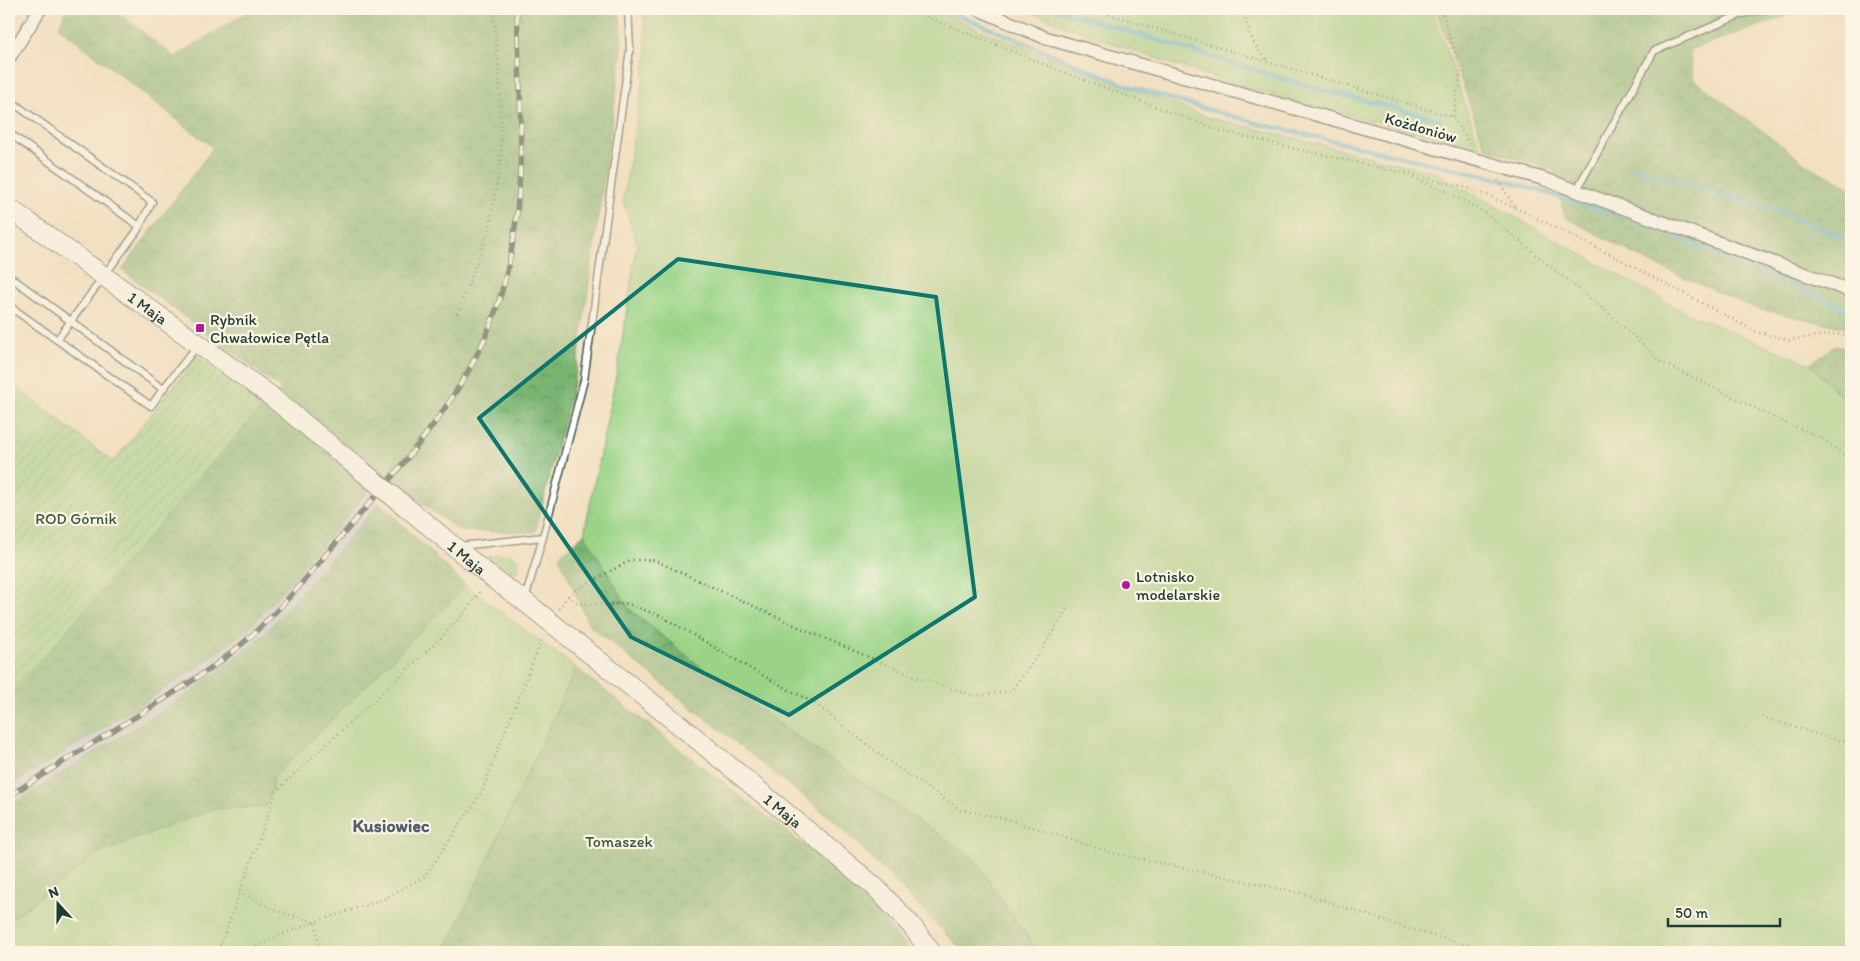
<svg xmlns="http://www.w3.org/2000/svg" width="1860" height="961" viewBox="0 0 1860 961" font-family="Itim,sans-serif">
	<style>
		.railway { fill: #bac4de }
		.grass { fill: #9ad386; stroke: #5c885d }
		.forest { fill: url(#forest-crowns); stroke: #4d7954 }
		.garden { fill: url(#garden-furrows); stroke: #5c885d }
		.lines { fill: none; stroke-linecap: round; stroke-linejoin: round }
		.stream { stroke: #4eb3cd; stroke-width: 4.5 }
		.service-casing { stroke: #3f5549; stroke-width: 9 }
		.minor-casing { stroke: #3f5549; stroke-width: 15 }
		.secondary-casing { stroke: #3f5549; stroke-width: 21 }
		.path { stroke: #3f5549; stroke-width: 2.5; stroke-dasharray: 1 4; stroke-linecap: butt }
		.service { stroke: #fff; stroke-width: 6 }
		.minor { stroke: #fff; stroke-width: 12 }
		.secondary { stroke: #fff; stroke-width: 19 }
		.rail-casing { stroke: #1f3d34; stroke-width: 5.5 }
		.rail { stroke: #fcf5e5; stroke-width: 4; stroke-dasharray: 11; stroke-linecap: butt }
		.secondary-bridge-casing { stroke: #3f5549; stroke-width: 21; stroke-linecap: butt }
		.secondary-bridge { stroke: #fff; stroke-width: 19 }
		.marked { fill: none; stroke: #0f766e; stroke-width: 4; stroke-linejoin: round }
		.poi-dot { fill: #b5179e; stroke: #fcf5e5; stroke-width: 2 }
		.labels { text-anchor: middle; stroke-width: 4.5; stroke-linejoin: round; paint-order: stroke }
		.street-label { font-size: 16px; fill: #1f3d34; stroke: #fcf5e5 }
		.poi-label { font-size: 16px; fill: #1f3d34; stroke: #fcf5e5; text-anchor: start }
		.park-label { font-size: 16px; fill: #385b44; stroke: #fcf5e5 }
		.neighbourhood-label { font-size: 18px; font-weight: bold; fill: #525e71; stroke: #fcf5e5 }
	</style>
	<defs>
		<pattern id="forest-crowns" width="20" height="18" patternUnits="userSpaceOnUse" patternTransform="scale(1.25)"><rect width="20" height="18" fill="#7bb573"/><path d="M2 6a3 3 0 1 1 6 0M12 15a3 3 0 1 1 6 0" fill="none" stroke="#64945f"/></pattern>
		<pattern id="garden-furrows" width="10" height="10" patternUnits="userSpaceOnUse" patternTransform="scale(1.25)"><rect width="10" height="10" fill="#9ad386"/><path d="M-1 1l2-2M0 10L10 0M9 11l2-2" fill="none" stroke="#7dac6e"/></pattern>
	</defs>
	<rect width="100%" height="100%" fill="#fcf5e5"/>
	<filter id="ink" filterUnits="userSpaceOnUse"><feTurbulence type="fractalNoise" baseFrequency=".02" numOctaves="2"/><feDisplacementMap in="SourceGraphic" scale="10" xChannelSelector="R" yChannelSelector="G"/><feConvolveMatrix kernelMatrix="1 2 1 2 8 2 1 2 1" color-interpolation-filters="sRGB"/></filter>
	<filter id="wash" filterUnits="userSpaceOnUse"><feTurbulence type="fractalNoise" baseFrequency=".0096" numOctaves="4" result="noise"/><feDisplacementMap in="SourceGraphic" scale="20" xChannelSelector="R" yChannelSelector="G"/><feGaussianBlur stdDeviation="1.12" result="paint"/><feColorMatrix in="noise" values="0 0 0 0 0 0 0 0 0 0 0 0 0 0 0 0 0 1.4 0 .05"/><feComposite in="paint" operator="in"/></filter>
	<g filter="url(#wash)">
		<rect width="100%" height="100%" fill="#f2e0c2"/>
		<!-- railway -->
		<path class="railway" d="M367,491L380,503L263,636L193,691L9,807V786L249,628Z"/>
		<!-- grass -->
		<path class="grass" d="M643,9H935L987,33L1207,117L1437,173L1686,313L1810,364L1851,407V952H1038L974,859L796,736L703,669L629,609L584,534L618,366L637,244L623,201L647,55Z
			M1023,9H1432L1480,147C1425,133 1369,121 1314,106C1215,81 1118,47 1023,9Z
			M511,554L518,560L519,570L503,575L485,560L488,556Z
			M466,586L576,668L445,952H9V921L97,854L213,809L266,806L274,777Z"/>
		<!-- forest -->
		<path class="forest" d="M66,9H113L175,57L252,9H620L622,50L576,374L535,532L460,531L381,473L354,508L249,628L200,665L142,704L9,786V697L261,408L281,389L122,270L213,148L59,27Z
			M1436,9H1851L1790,15L1689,50L1693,79L1809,166L1851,188V329L1754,308L1649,262L1565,217L1554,171L1485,148Z
			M1835,346L1851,349V407L1810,364Z
			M380,503L466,586L274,777L266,807L213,809L97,854L9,921V807L193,691L263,636Z
			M584,534L629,609L703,669L796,736L974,859L1038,952H964L839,825L589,625L559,556Z
			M576,668L843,876L912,952H445Z"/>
		<!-- garden -->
		<path class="garden" d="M198,356L261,408L9,697V381L113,462Z"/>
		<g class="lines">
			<!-- stream -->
			<path class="stream" d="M944,9L1128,86L1178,101L1260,124L1504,180L1639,221L1851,311
				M1056,9L1303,85L1441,120
				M1633,167L1784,213L1851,241"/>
		</g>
	</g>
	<g filter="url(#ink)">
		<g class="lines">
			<!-- service casing -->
			<g class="service-casing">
				<path id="service" d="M1850,9H1851
					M9,100L152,202L137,231L57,340
					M9,133L139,226
					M1576,191L1654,51L1742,14L1766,9
					M9,276L163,389L197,346
					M9,306L151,406L163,389
					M460,546L543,537
					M525,599L543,537L584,380L630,49L628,9"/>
			</g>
			<!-- minor casing -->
			<g class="minor-casing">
				<path id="minor" d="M978,9L1046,38L1544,179L1851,291
					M9,58L40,9"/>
			</g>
			<!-- secondary casing -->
			<g class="secondary-casing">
				<g id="secondary">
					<path id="s1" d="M9,208L268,394L351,462"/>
					<path id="s2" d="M406,507L491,577L524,601L687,731L874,886L911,925L931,952"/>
				</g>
			</g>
			<!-- path -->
			<path class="path" d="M908,9L1068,74L1218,130L1292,148L1461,186L1487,195L1528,214L1617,258L1757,332L1789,340L1825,335L1841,334L1851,336
				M1095,9L1140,24L1453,117L1470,144
				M1243,9C1248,29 1252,46 1267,60
				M1441,9L1461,72L1453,117
				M1413,178L1446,191L1485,213L1609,314L1661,362L1781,421L1818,436L1846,456L1851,464
				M1498,180L1515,207
				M457,314L490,227L501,155L500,85L493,9
				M568,596L580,604L607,605L625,603L661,616L758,673L814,703L892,764L961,810L1003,818L1113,853L1305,894L1400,926L1491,952
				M559,609L568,596L574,591L631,560H654L803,629L913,676L975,696L1011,691L1042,650L1067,608
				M1762,717L1829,738L1851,742
				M239,892L280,912L315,922L278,936L246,952
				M220,945L245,952
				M218,952L277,790L439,640L465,612L481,590
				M325,952L319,942L315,922L384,899L425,876L482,792L501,741L543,637"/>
			<!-- service -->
			<use href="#service" class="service"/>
			<!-- minor -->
			<use href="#minor" class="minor"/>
			<!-- secondary -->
			<use href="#secondary" class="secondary"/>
			<!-- rail casing -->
			<g class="rail-casing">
				<path id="rail" d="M9,796C53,768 97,740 142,713C171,694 202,676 230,654C276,617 313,570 351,525C415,449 480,380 505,280C528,190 520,101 517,9"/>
			</g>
			<!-- rail -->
			<use href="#rail" class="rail"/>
			<!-- secondary-bridge casing -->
			<g class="secondary-bridge-casing">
				<path id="secondary-bridge" d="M351,462L406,507"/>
			</g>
			<!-- secondary-bridge -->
			<use href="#secondary-bridge" class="secondary-bridge"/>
		</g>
	</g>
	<!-- marked area -->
	<path d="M0 0H1860V961H0ZM678,259L936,297L975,597L789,715L631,637L479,418Z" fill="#f2e0c2" fill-opacity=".55" fill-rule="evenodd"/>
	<path class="marked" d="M678,259L936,297L975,597L789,715L631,637L479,418Z"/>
	<!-- markers -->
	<g class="poi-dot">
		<rect x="195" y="323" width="10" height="10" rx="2.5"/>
		<circle cx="1126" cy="585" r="5"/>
	</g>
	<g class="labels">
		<!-- street labels -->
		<g class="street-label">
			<text transform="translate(1421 127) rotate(16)" y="6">Kożdoniów</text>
			<text dy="6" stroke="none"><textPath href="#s1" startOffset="171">1 Maja</textPath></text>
			<text dy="6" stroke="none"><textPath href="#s2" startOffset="79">1 Maja</textPath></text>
			<text dy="6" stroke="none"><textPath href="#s2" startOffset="484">1 Maja</textPath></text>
		</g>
		<!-- poi labels -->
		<g class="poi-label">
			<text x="210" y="325">Rybnik<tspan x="210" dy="18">Chwałowice Pętla</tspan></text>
			<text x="1136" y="582">Lotnisko<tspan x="1136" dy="18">modelarskie</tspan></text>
		</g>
		<!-- park labels -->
		<g class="park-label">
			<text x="76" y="524">ROD Górnik</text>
			<text x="619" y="847">Tomaszek</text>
		</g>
		<!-- neighbourhood labels -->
		<g class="neighbourhood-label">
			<text x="391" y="832">Kusiowiec</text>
		</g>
	</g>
	<!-- margin -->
	<rect width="1860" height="961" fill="none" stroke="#fcf5e5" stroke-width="30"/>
	<!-- north arrow -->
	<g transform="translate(58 904) rotate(339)" stroke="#fcf5e5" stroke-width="4" paint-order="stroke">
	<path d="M0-4L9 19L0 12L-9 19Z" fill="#1f3d34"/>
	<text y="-8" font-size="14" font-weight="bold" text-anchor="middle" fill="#1f3d34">N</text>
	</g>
	<!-- scale -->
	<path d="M1668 918v8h112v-8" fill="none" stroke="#1f3d34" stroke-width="2.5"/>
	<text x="1675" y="918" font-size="15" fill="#1f3d34" stroke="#fcf5e5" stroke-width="4" paint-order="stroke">50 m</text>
</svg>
